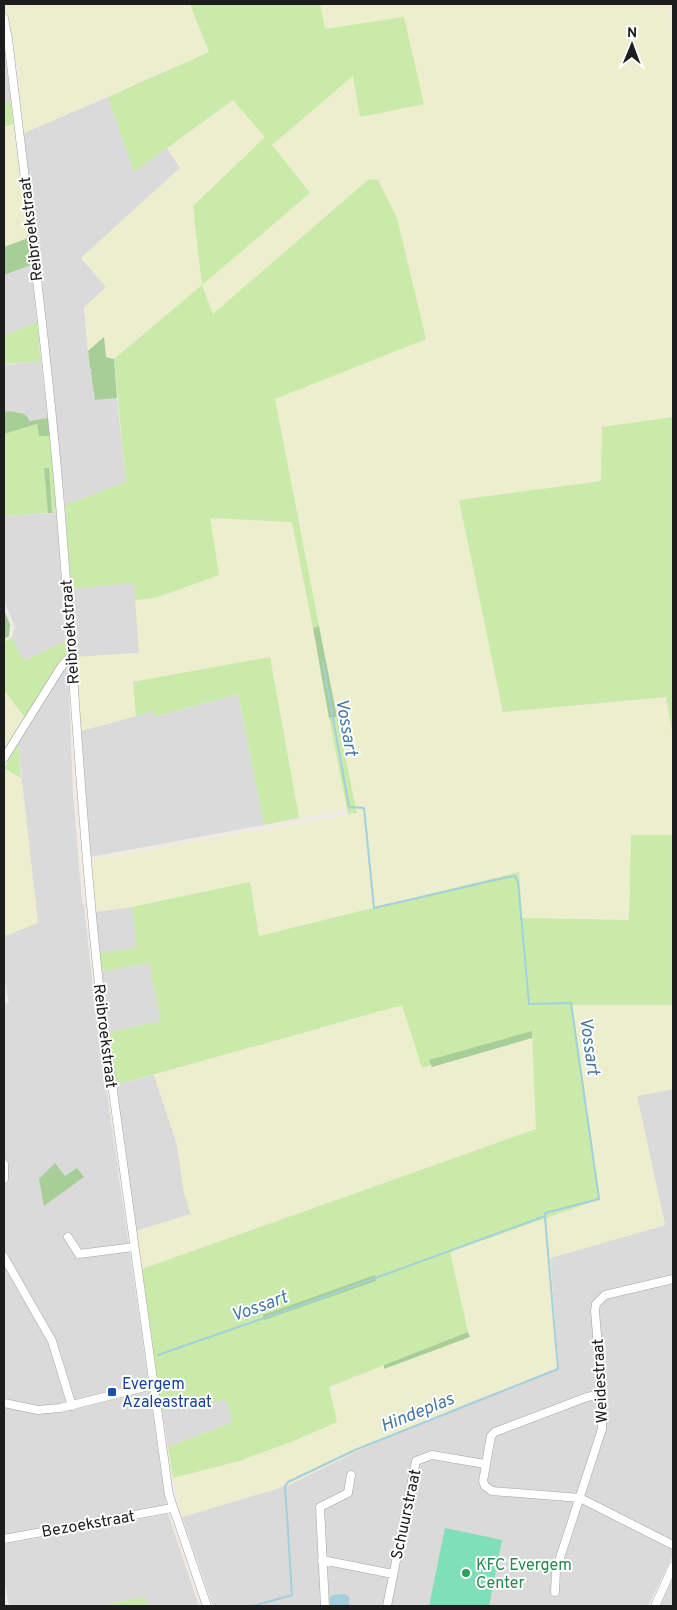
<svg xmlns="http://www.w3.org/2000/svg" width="677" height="1610" viewBox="0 0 677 1610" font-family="Overpass,sans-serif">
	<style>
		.residential { fill: #dbdada }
		.farmland { fill: #eceece }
		.grass { fill: #c9eaa8 }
		.forest { fill: #a8ce97 }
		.pitch { fill: #7fdfb8 }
		.water { fill: #a2d1dd }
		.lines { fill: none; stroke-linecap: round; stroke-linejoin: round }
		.stream { stroke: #a2d1dd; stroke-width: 2 }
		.minor-casing { stroke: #a4a4a4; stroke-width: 9 }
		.minor { stroke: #fff; stroke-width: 8 }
		.transit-dot { fill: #1a4fb4; stroke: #fff; stroke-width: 2 }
		.leisure-dot { fill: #2e9e5b; stroke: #fff; stroke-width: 2 }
		.labels { text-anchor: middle; stroke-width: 4; stroke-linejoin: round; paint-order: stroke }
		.street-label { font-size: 16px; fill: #1d1d1d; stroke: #fff }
		.transit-label { font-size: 16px; fill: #164399; stroke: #fff; text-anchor: start }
		.leisure-label { font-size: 16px; fill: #27864d; stroke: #fff; text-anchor: start }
		.water-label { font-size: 18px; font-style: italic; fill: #4678a6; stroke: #fff }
	</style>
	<rect width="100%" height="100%" fill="#efeae3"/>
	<!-- residential -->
	<path class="residential" d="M4,48L11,102L4,103Z
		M108,97L134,172L167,148L180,168L81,258L106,287L84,308L88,351L90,368L92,371L95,400L117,398L126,482L65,505L24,133Z
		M31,265L37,322L4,336V275Z
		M41,361L48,418L30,421L21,412H4V365Z
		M57,513L65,642L22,661L12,637L15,627L4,601V516Z
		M134,583L140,653L76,657L71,589Z
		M68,667L73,793L82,903L84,905L96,1016L166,1505L4,1536V1004L9,1002L4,978V936L38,923L18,744L64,668Z
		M238,694L264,825L90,857L81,731L153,711L155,717Z
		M132,907L137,948L100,953L95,912Z
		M149,963L161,1021L109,1032L101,972Z
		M154,1075L177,1144L184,1193L191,1214L136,1231L116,1085Z
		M673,1089V1555L648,1606H213L182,1517L289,1485L355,1452L470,1402L559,1369L550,1258L665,1225L637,1096Z
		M227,1399L233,1422L168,1447L162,1410Z
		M168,1514L199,1606H148L145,1597L98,1606H9L4,1579V1544Z
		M673,1578V1606H660L665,1595Z"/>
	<!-- farmland -->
	<path class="farmland" d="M5,4H190L209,52L24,133L17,61Z
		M320,4H668L673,33V417L602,427L601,481L459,500L503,712L666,697L673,737V835H631L629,920L521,918L518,872L259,936L249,882L132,907L95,912L90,864L94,860L357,813L319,626L275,399L378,180L369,179L213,315L202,285L114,359L106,357L104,337L88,351L84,308L106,287L81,258L180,168L167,148L233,100L265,137L193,206L310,193L271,145L353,75L360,116L423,104L324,30Z
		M13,124L28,238L4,247V127Z
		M209,518L292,522L347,809L299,818L270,657L133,682L136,716L81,731L76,657L139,653L135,600L155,598Z
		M4,690L26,719L4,752Z
		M4,768L21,778L38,923L4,936Z
		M402,1004L422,1068L431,1065L432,1067L532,1038L536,1129L142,1269L136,1231L191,1214L184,1193L177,1144L154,1075Z
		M572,1004L673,1005V1089L637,1096L665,1225L550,1258L559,1369L470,1402L355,1452L289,1485L182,1517L173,1478L239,1461L337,1422L329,1388L384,1365V1369L469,1337L449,1252L599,1199Z"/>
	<!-- grass -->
	<path class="grass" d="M190,4H320L325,29L404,17L424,104L360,117L353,76L272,145L310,193L202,285L213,314L369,179L378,180L397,218L426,339L275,399L319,626L313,628L292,522L210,518L219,575L155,598L135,600L134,583L71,589L65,505L126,482L114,359L202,285L193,206L265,137L233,100L134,172L108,97L209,52Z
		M11,102L13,124L4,127V103Z
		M37,322L41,361L4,364V336Z
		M673,417V737L666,697L503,712L459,500L601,481L602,427Z
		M37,424L39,436H50L57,513H52L48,468H44L48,513L4,516V434Z
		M12,637L23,661L65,642L67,655L26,719L4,690V642Z
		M270,657L299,818L264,825L238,694L154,717L153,711L136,716L133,682Z
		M337,717L357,813L348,814L329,718Z
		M18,744L21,778L4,768Z
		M631,835H673V1005H572L600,1199L450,1252L468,1332L329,1387L337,1422L296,1440L239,1461L173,1478L168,1447L233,1422L226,1400L162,1410L142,1269L536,1129L532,1032L430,1060L431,1065L422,1068L402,1005L116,1085L109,1032L161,1021L149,963L101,972L100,953L137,948L132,907L250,882L259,936L519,872L522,918L629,920Z
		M145,1597L148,1606H98Z"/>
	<!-- forest -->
	<path class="forest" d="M28,238L31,265L4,275V247Z
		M104,337L106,357L114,359L117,398L95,400L91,372L92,371L90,368L88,351Z
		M10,411C21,414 23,410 30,421L48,418L50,436H39L37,424L4,434V412Z
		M44,468H49L52,513H48Z
		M4,610L10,624L9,636L4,639Z
		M319,626L337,717L329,718L313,628Z
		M532,1031V1038L432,1067L429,1060Z
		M55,1163L65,1176L77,1168L84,1177L44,1206L39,1179Z
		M375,1275L376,1281L264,1320L263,1315Z
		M468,1332L470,1337L384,1369V1365Z"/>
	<!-- pitch -->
	<path class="pitch" d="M445,1528L502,1540L489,1606H429Z"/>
	<!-- water -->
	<path class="water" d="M345,1594L349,1597V1606H330V1597L333,1595Z"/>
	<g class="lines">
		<!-- stream -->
		<path class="stream" d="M158,1355L310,1302L545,1216V1213L599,1199L571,1003L529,1004L518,882L515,876L508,877L374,908L364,808L349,807L323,663
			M253,1606L292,1595L285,1486L288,1482L355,1450L558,1369L545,1217"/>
		<!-- minor casing -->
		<g class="minor-casing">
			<path id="minor" d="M4,18L8,39C26,190 46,341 59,492C74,667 82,844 103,1019L169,1495L207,1606
				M4,758L61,667L71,656
				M4,1164V1179
				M68,1237L79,1254L134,1247
				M4,1257L52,1341L72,1406
				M602,1394L587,1397L495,1432L491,1436L483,1481L485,1486L492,1491L580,1498L673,1545
				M4,1403L38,1410L60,1408L153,1385
				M4,1539L172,1508
				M322,1560L393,1574
				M555,1592L556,1570L602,1429V1394L595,1311L596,1304L605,1295L673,1279
				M325,1606L320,1507L348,1493L351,1475
				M387,1606L416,1461L432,1455L485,1464
				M655,1606L673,1566"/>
		</g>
		<!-- minor -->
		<use href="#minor" class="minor"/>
	</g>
	<!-- markers -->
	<rect class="transit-dot" x="107" y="1387" width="10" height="10" rx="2.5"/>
	<circle class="leisure-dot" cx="466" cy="1573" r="5"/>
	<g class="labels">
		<!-- street labels -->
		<g class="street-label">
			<text transform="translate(30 229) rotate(-97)" y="6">Reibroekstraat</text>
			<text transform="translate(69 632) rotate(-94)" y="6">Reibroekstraat</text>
			<text transform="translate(106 1036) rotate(83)" y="6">Reibroekstraat</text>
			<text transform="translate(599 1381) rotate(-93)" y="6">Weidestraat</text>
			<text transform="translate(405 1514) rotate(-78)" y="6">Schuurstraat</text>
			<text transform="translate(88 1523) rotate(-10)" y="6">Bezoekstraat</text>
		</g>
		<!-- transit labels -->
		<g class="transit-label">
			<text x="122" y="1389">Evergem<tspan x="122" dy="18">Azaleastraat</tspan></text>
		</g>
		<!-- leisure labels -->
		<g class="leisure-label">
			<text x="476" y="1570">KFC Evergem<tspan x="476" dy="18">Center</tspan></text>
		</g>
		<!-- water labels -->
		<g class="water-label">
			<text transform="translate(347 727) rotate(80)" y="6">Vossart</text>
			<text transform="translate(590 1046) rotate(82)" y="6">Vossart</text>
			<text transform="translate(259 1306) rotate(-20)" y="6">Vossart</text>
			<text transform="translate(417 1412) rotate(-22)" y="6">Hindeplas</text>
		</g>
	</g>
	<!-- border -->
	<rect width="677" height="1610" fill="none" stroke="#1d1d1d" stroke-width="10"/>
	<!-- north arrow -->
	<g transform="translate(632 45) rotate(1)" stroke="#ffffff" stroke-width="4" paint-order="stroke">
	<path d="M0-4L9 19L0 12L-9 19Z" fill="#1d1d1d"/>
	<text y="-8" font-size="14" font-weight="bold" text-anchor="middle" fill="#1d1d1d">N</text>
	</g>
</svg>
